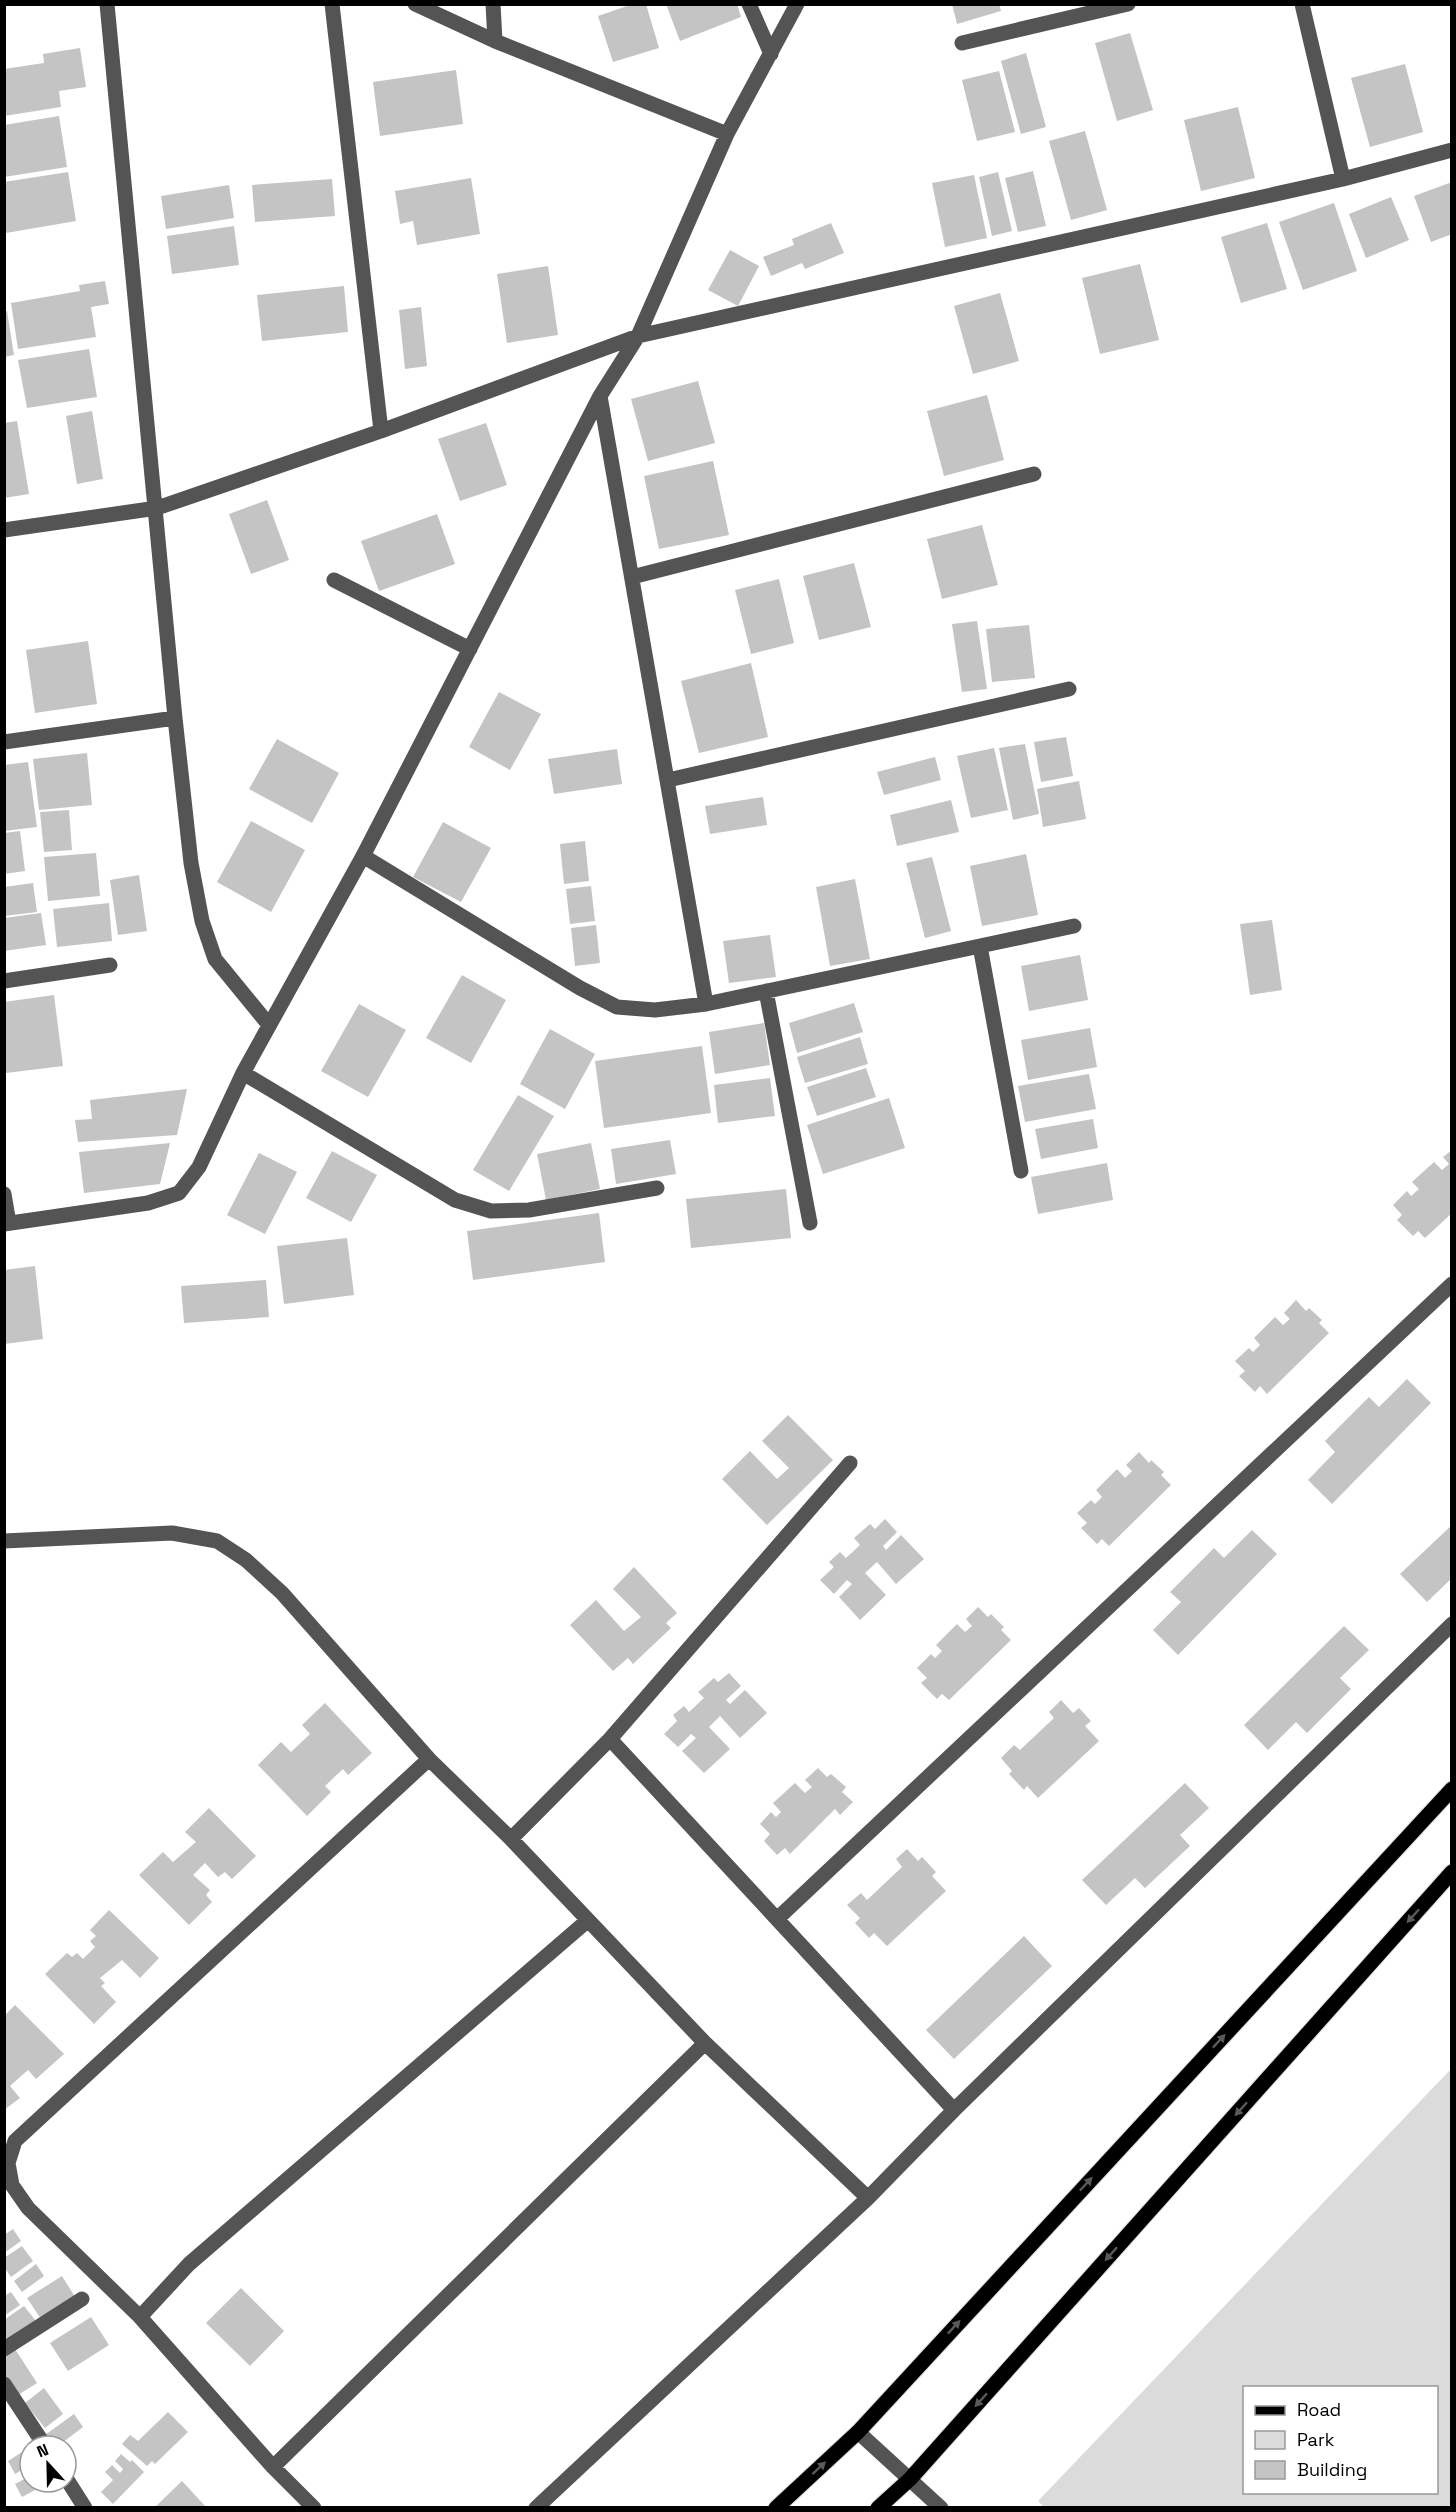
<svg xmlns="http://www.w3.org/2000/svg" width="1456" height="2512" viewBox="0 0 1456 2512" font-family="'Space Grotesk',sans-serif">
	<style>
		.green { fill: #dbdbdb; fill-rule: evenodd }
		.building { fill: #c4c4c4 }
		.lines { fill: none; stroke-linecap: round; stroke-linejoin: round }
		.major-casing { stroke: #dbdbdb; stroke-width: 17 }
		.minor { stroke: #545454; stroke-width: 15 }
		.major { stroke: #000; stroke-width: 15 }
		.oneway { fill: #595959 }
	</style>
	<rect width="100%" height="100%" fill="#fff"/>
	<!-- green -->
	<path class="green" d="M1451,2069V2507H1044L1038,2501ZM1244,2388H1436V2492H1244Z"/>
	<!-- building -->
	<path class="building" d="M633,4H646L659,48L613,62L598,16Z
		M666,4H737L741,17L680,41Z
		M952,4H999L1001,11L957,24Z
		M1130,33L1153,110L1117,121L1095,43Z
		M80,48L86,87L59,91L61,107L4,116V69L44,63L43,54Z
		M1026,53L1046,127L1021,134L1001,61Z
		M1405,64L1423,132L1370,147L1351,78Z
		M456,70L463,124L380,136L373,82Z
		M999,71L1015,132L977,141L962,80Z
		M1238,107L1255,178L1201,191L1184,120Z
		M59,116L67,167L4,177V125Z
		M1085,131L1107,210L1071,220L1049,141Z
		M1033,171L1046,226L1018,232L1005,178Z
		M68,172L76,221L6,233L4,182Z
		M998,172L1012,231L992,236L979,177Z
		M974,175L987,238L945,247L932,183Z
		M471,178L480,234L417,245L413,221L400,224L395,191Z
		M332,179L335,216L255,222L252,185Z
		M1452,182V234L1431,242L1414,196Z
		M229,185L234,218L166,229L161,196Z
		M1391,197L1409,240L1366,258L1349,214Z
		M1334,203L1357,271L1303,290L1279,222Z
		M831,223L844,253L805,269L802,263L771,276L763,257L794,245L792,239Z
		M1267,223L1287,289L1241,303L1221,237Z
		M234,226L239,265L172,274L167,236Z
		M730,250L759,266L738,306L708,290Z
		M1140,264L1159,340L1100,354L1082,278Z
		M548,266L558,335L507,343L497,274Z
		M105,281L109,304L91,307L96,337L18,349L11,303L80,291L79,285Z
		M344,286L348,332L262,341L257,295Z
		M1000,293L1019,361L973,374L954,306Z
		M421,307L427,366L405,369L399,310Z
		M4,311H7L14,355L4,357Z
		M89,349L97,397L27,408L18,360Z
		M698,381L715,443L648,461L631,399Z
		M987,395L1004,460L944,476L927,411Z
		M92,411L103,479L77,484L66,416Z
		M17,421L29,494L4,498V423Z
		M486,423L507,485L460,501L438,439Z
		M713,461L729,535L659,549L644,476Z
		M267,500L289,560L251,574L229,514Z
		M437,514L455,564L379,591L361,541Z
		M982,525L998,585L942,599L927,539Z
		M854,563L871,627L819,640L803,576Z
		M779,579L794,643L751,654L735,590Z
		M977,621L987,689L962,692L952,624Z
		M1029,625L1035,678L992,682L986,629Z
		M88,641L97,704L35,713L26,650Z
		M751,663L768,737L699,753L681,681Z
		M499,692L541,714L510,770L469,747Z
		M1066,737L1073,776L1041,782L1034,742Z
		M277,739L339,773L312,823L249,789Z
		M1025,744L1039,814L1013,820L999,748Z
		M994,748L1008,810L971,818L957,756Z
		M617,749L622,784L554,794L548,759Z
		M87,753L92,805L39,810L33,759Z
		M935,757L941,780L884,795L877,772Z
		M28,762L37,827L4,831V765Z
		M1079,781L1086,819L1043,827L1037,789Z
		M763,797L767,825L710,834L705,806Z
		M951,800L959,832L897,846L890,815Z
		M69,810L72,850L44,852L40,812Z
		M251,821L305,850L271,912L217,882Z
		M443,822L491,848L461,902L413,877Z
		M20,831L25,871L4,874V833Z
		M585,841L589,881L564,884L560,844Z
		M96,853L100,896L48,901L44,857Z
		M1026,854L1038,915L982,926L970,866Z
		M932,857L951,931L925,938L906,863Z
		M139,875L147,931L118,935L110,880Z
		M855,879L870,959L830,966L816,887Z
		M33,883L37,912L4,916V887Z
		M591,886L595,921L570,924L566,889Z
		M109,903L112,941L57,947L53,909Z
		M41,913L46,945L4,951V918Z
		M1272,920L1282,990L1250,995L1240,924Z
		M596,925L600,963L575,966L571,928Z
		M770,935L776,977L729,983L723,941Z
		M1080,955L1088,1000L1029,1011L1021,966Z
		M462,975L506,1000L471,1063L426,1038Z
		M54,995L63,1066L6,1073L4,1002Z
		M854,1003L863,1032L797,1053L789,1023Z
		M359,1004L406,1030L368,1097L321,1071Z
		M764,1023L770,1065L715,1074L709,1032Z
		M1090,1028L1097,1067L1028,1080L1021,1040Z
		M550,1029L595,1054L565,1109L520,1084Z
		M860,1037L868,1064L805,1083L797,1057Z
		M702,1046L711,1113L604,1128L595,1061Z
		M866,1068L876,1097L817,1116L807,1087Z
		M1089,1074L1096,1109L1025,1122L1018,1086Z
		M770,1078L775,1116L718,1123L714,1085Z
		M187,1089L177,1135L78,1142L75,1120L92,1119L90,1100Z
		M518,1095L554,1116L509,1191L473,1170Z
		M889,1098L905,1148L823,1174L807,1125Z
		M1093,1119L1098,1148L1041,1159L1035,1129Z
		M670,1140L676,1174L616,1184L611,1149Z
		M170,1143L160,1184L84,1193L79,1152Z
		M591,1143L600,1189L546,1200L537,1154Z
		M1452,1150V1213L1425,1238L1418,1231L1413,1236L1397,1220L1402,1215L1393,1205L1407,1191L1411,1196L1419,1189L1412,1182L1434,1162L1442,1170L1449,1164L1443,1157Z
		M332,1151L377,1175L351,1222L306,1198Z
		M259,1153L297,1172L265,1234L227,1215Z
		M1107,1163L1113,1200L1038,1214L1031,1177Z
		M786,1189L791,1238L691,1248L686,1199Z
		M599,1213L605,1262L473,1280L467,1231Z
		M347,1238L354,1295L284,1304L277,1246Z
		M35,1266L43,1339L4,1344V1270Z
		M266,1280L269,1317L184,1323L181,1286Z
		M1296,1300L1306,1311L1309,1308L1322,1320L1319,1323L1329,1333L1267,1394L1260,1386L1255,1392L1239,1376L1245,1371L1235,1361L1249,1348L1253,1352L1260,1345L1254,1338L1275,1317L1283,1325L1290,1319L1284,1313Z
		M1407,1379L1431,1403L1332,1504L1308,1480L1335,1452L1325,1441L1369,1397L1379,1407Z
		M788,1415L833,1460L767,1525L722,1479L750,1451L777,1479L789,1468L762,1441Z
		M1139,1452L1149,1463L1151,1460L1164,1472L1161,1475L1171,1485L1109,1546L1102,1539L1097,1544L1081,1528L1087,1523L1077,1513L1091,1500L1095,1504L1102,1497L1096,1490L1117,1469L1125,1478L1132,1471L1126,1465Z
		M885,1519L897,1532L883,1546L886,1550L901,1535L924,1559L896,1584L877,1562L865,1573L886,1595L860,1620L839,1597L852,1584L847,1580L834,1594L820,1580L834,1567L829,1562L840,1552L846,1558L860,1545L854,1538L870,1524L875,1529Z
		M1452,1525V1578L1427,1602L1400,1574Z
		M1252,1530L1277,1554L1178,1655L1153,1630L1181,1602L1170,1592L1214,1548L1224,1558Z
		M634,1567L677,1613L666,1623L671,1628L633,1664L628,1658L613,1671L570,1625L596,1600L624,1631L641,1617L613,1589Z
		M978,1607L988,1617L991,1614L1004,1627L1001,1630L1011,1640L949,1700L942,1694L937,1699L921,1683L927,1678L917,1668L931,1654L935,1658L942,1651L936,1645L957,1624L965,1632L972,1626L966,1619Z
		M1344,1626L1369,1650L1340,1678L1351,1689L1307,1733L1296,1722L1268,1750L1244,1725Z
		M729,1673L741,1686L726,1700L730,1704L745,1690L767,1713L740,1738L720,1716L709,1727L730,1749L704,1773L682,1751L696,1738L691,1734L678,1747L664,1734L677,1721L673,1715L684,1706L689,1712L704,1698L698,1692L714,1678L718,1682Z
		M1061,1700L1073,1713L1079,1708L1091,1721L1085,1726L1099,1741L1038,1798L1027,1786L1024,1790L1009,1774L1012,1771L1001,1758L1014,1745L1020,1750L1054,1718L1049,1712Z
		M325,1703L372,1753L348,1775L343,1769L325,1786L331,1792L307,1816L258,1765L281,1742L291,1752L310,1734L302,1725Z
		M818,1768L827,1777L831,1774L846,1787L842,1792L853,1802L840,1815L835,1809L790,1854L785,1848L777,1855L764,1841L770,1834L760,1824L771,1812L776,1817L781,1812L773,1803L795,1783L805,1793L812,1787L805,1780Z
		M1185,1783L1209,1808L1180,1835L1190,1846L1145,1888L1135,1878L1106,1905L1082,1880Z
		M209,1808L256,1856L232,1879L225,1872L218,1877L205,1863L193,1875L210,1890L206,1895L212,1902L189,1925L139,1875L163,1852L173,1862L196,1842L185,1832Z
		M907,1849L918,1861L922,1857L936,1872L932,1876L946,1891L887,1946L874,1933L869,1938L855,1923L860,1918L847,1905L861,1893L867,1900L902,1867L896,1859Z
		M109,1910L159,1958L140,1978L122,1960L100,1978L105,1983L101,1986L116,2002L94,2024L45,1974L67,1953L72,1957L77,1953L83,1959L95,1947L90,1941L96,1936L90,1930Z
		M1024,1936L1052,1966L954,2059L926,2030Z
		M15,2005L64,2054L36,2079L28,2070L10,2086L20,2098L4,2110V2016Z
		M13,2229L21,2241L4,2253V2235Z
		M22,2246L33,2261L11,2277L4,2267V2258Z
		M36,2264L44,2276L22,2292L14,2281Z
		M62,2276L77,2300L43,2322L27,2298Z
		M241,2288L284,2331L250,2366L206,2323Z
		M11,2292L20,2305L4,2316V2296Z
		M24,2306L36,2321L4,2343V2320Z
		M91,2317L109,2345L68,2371L50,2343Z
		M15,2349L37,2383L18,2395L4,2374V2356Z
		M44,2388L63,2414L45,2428L25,2403Z
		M168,2412L188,2432L155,2464L152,2461L147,2466L122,2444L130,2435L138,2441Z
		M74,2414L83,2427L58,2446H54L45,2435Z
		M30,2447V2465L15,2474L8,2461Z
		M121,2454L130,2462L132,2460L144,2472L113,2504L101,2492L113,2480L105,2472L112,2465L120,2473L123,2469L115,2461Z
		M30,2476V2482H50L22,2497L15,2484Z
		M182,2481L207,2508H154Z"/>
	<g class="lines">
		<!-- major casing -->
		<g class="major-casing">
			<path id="major" d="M776,2508L858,2432L1452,1789
				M878,2508L910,2479L1452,1872"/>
		</g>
		<!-- minor -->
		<path class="minor" d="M107,4L175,718L191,863L202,921L215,959L269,1025
			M332,4L381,431
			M415,4L495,41L727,134
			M493,4L495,41
			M749,4L771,54
			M1302,4L1343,179
			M962,43L1128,4
			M600,396L706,1004
			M4,530L157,508L381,431L638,336L1343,179L1452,150
			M632,577L1034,474
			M334,580L470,649
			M4,742L175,718
			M668,780L1069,689
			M363,856L580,988L617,1007L655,1010L706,1004L980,946L1021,1171
			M980,946L1074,926
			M4,981L110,965
			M766,991L810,1223
			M243,1073L455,1200L491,1211L529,1210L657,1188
			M4,1194L9,1223
			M4,1224L148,1203L179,1193L199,1167L243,1073L363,856L600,396L638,336L727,134L797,4
			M4,1541L172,1533L217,1541L246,1560L282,1593L429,1759L511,1839L705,2043L868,2198
			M610,1739L954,2110
			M511,1839L610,1739L850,1463
			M777,1919L1452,1284
			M140,2317L189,2264L587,1921
			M4,2349L82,2299
			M4,2384L45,2446
			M858,2432L941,2508
			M273,2467L705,2043
			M66,2478L85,2508
			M314,2508L273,2467L140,2317L28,2208L12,2185L8,2163L15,2141L429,1759
			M536,2508L868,2198L954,2110L1452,1624"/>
		<!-- major -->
		<use href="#major" class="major"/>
	</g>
	<!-- one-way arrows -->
	<defs><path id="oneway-solid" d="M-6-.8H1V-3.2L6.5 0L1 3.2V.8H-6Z" transform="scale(1.5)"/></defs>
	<g class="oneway">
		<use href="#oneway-solid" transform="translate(1413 1916) rotate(132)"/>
		<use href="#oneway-solid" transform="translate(1219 2041) rotate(-47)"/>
		<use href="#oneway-solid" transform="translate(1241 2109) rotate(132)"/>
		<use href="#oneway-solid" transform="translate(1086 2184) rotate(-47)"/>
		<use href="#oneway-solid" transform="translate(1111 2254) rotate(132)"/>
		<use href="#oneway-solid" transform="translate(954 2327) rotate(-47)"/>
		<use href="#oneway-solid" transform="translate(981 2400) rotate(132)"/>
		<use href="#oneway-solid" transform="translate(819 2468) rotate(-43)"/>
	</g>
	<!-- border -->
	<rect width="1456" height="2512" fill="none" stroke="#000000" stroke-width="12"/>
	<!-- legend -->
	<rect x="1243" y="2386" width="195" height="108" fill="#ffffff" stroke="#999999" stroke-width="1.5"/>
	<rect x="1255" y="2406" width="30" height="9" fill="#000000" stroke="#999999" stroke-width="1.5"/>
	<text x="1297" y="2416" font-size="18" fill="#000000">Road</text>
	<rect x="1255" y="2431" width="30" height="18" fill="#dbdbdb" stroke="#999999" stroke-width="1.5"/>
	<text x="1297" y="2446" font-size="18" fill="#000000">Park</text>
	<rect x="1255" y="2461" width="30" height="18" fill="#c4c4c4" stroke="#999999" stroke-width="1.5"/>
	<text x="1297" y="2476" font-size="18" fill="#000000">Building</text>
	<!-- north arrow -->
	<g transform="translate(48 2464) rotate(338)"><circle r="28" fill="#ffffff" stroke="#999999" stroke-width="1.5"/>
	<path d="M0-4.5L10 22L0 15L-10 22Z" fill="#000000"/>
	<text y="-9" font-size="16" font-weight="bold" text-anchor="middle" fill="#000000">N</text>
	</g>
</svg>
